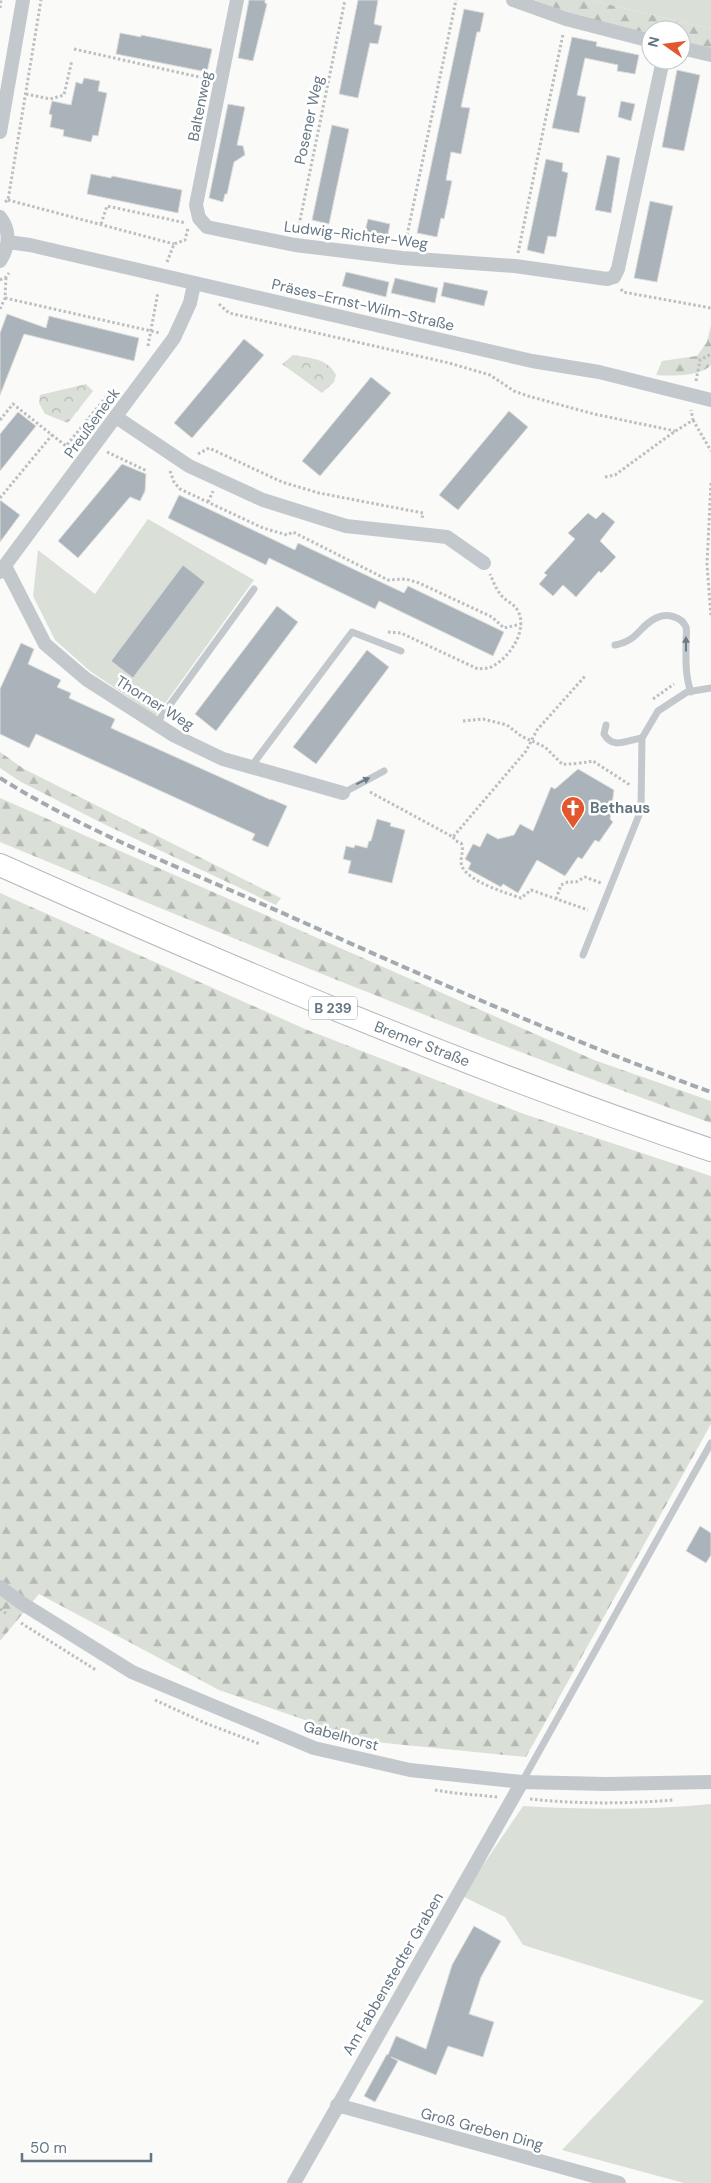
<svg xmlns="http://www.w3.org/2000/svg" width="711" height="2183" viewBox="0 0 711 2183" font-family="'DM Sans',sans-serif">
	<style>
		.green { fill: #dadfd7 }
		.forest { fill: url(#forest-firs) }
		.park { fill: url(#park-crowns) }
		.building { fill: #aab3b9; stroke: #dcdcda }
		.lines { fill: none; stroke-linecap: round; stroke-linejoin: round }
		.primary-casing { stroke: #b5babe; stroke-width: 24 }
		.path { stroke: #bbbfc2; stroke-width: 3; stroke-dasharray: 2.5 2.5; stroke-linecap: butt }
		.lane { stroke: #c3c8cc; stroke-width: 7 }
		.street { stroke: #c3c8cc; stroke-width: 14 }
		.primary { stroke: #fff; stroke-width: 22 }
		.rail { stroke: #a2aab0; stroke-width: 4; stroke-dasharray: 8 4; stroke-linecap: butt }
		.oneway { fill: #6a7a87 }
		.labels { text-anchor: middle; stroke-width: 5; stroke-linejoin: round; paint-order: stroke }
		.shield { fill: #fff; stroke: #939fa8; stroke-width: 1 }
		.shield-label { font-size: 14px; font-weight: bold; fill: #657683 }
		.street-label { font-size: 15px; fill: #657683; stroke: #fff }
		.poi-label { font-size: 15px; font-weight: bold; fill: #657683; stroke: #fff; text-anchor: start }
	</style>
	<defs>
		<pattern id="forest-firs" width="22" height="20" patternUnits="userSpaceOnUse" patternTransform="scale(1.25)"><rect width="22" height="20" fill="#dadfd7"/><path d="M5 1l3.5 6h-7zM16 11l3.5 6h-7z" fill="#b4b9b4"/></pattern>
		<pattern id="park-crowns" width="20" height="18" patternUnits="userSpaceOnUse" patternTransform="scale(1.25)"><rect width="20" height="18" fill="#dadfd7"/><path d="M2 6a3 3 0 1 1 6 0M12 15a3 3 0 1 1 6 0" fill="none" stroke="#b4b9b4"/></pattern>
	</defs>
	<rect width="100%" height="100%" fill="#fafaf8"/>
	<!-- green -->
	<path class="green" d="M590,0H711V29Z
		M148,519L254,580L156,716L90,671L55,640L33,596L38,550L95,594Z
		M711,1804V2183H684L562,2150L704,2001L523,1945L505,1917L462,1896L523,1806C586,1810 648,1810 711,1804Z"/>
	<!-- forest -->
	<path class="forest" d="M535,0H590L711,29V49L681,41V30H651V34L566,13Z
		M711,325V365C700,377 671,376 656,375L662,361L697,356L707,342Z
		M0,752L24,769L281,898L276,905L108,826L21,782L0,768Z
		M0,798L594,1060L711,1101V1123C471,1037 235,939 0,842Z
		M0,893L305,1029L524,1114L711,1176V1424L526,1757L365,1741L219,1690L39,1594L0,1641Z"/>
	<!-- park -->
	<path class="park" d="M293,355C309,358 328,358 336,375L334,382L322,393L282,364Z
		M86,384L93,391L68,423L45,414L39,403L40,395Z"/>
	<!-- building -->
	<path class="building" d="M249,0H265V3L267,4L253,61L238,58Z
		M358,0H378L374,24L382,26L378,44L370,43L358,98L339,94Z
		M464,9L484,13L480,32H477L461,107L470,108L461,154L451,152L446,180L452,181L444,219L441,218L437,237L417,233Z
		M120,33L141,37V35L212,49L207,72L116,54Z
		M572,37L597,42L596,46L639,55L635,74L617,71L618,65L585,58L577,95L586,97L579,133L552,128Z
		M677,70L700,75L684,151L662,147Z
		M84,78L100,81L98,91L107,93L98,136L93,135L91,142L63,136L64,130L50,127L52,115L49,114L52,101L71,105L76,82L82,84Z
		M621,101L635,104L631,121L618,117Z
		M228,104L245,107L237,145L243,146L245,155L234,162L227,194H225L223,202L209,198Z
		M332,125L349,129L329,224L312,220Z
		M607,155L620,158L611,213L595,210Z
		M546,159L563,163L562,171L568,173L556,237L548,236L544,254L527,250Z
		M91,174L111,178L112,176L182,190L178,213L87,194Z
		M650,201L673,206L657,282L634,278Z
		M368,219L390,224L387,239L364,235Z
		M346,272L389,282L386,297L342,286Z
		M395,278L438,288L435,303L391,293Z
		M444,282L488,291L484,306L441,296Z
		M7,314L46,328L49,316L139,338L134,361L24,334L0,395V333Z
		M244,339L264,355L192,438L174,423Z
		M371,377L391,393L320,476L302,461Z
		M509,411L528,427L458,510L439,495Z
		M18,412L36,426L0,471V434Z
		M122,464L146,474L145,491L140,501L130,497L78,558L58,541Z
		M179,495L295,550L298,543L404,593L408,586L504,632L493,656L379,601L375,609L269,558L266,565L168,518Z
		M0,500L20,515L0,542Z
		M603,512L615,522L600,541L616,557L601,573L599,571L576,597L563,585L553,596L539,584L547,575L544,573L575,539L568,533L588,513L596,519Z
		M183,565L205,582L133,678L111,661Z
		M277,606L298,622L216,731L195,714Z
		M21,643L34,649L28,664L61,680L57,687L71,693L69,698L115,719L111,728L271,800V799L287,806L268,847L252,840L255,834L36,734L29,748L0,734V689Z
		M367,650L389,667L316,764L293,747Z
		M578,769L614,790L610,819L613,822L599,842L595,840L582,859L578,857L565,876L537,860L518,893L503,884L501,887L468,869L471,863L465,859L473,844L480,847L487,833L498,839L514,835L520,824L533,831L551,787L555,789Z
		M377,819L391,823L390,826L405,830L392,883L348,873L351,861L343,859L346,846L354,848L355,845L367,848L369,841H371Z
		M700,1526L711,1533V1555L706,1563L686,1551Z
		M474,1926L501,1941L481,1977L469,2014L494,2022L483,2057L448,2046L436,2075L391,2057L398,2061L375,2102L364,2096L387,2054L388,2055L396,2036L426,2049L452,1965Z"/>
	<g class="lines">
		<!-- primary casing -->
		<g class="primary-casing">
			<path id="primary" d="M0,865C233,969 469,1069 711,1150"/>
		</g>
		<!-- path -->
		<path class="path" d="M0,8L1,0
			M74,49L208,79
			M26,94L50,99L64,95L72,60
			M8,200L174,244
			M5,202L8,200L41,0
			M101,224L107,206L186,223
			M298,230L345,0
			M405,245L456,0
			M518,253L563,34
			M167,262L174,244L185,240L188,228
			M0,280L6,277L9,273
			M621,289L623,292L711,308
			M5,298L160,333
			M219,304L229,313L449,363L490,375L514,391L528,396L594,414L675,431
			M0,309L5,298L6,277
			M148,346L158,292
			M696,381L700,360L711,354
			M0,420L13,404L66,446L111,391L116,390
			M693,420L711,451
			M107,452L147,471
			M198,454L209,448L282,482L319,493L423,513L422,519
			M170,471L174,482L180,489L263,528L287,535L293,532L388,580L406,579L419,583L492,617L504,628L521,624
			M605,477L615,475L671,434L693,420L691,410
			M711,483L707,564L711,616
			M0,498L52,435
			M208,502L213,491
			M388,632L401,633L478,669C483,668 489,669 493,666C510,657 528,630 518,611C514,603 505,601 501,595C496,589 493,581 490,574
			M653,699L674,684
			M463,721L483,719L507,725L521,736L545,747L562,764C567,765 589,762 593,761L630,785
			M370,792L453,837L526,751L537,730L586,675
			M453,837L456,841L461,843C465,850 459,858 462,866C467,881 506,893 521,898L531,890L588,910
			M556,899L561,885L568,882H576L585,877L601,883
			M0,1609L7,1614
			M21,1623L96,1670
			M155,1700L205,1723L260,1744
			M435,1790L454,1793L498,1797
			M530,1799C577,1804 625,1804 673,1800"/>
		<!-- lane -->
		<path class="lane" d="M615,645C639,640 638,627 656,618C666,613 681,616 686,627C687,631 686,637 686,642C686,659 685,676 691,692
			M156,724L254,589
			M606,725L604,734C613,750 627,740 642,738
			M250,768L352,632L401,651
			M343,793L384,771
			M583,955L641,810L642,738L658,711L687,692L711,688
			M522,1782L711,1443"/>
		<!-- street -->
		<path class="street" d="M237,0L196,205L199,218L207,227L295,245L402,258L515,266L607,279L614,277L618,269L663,60
			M513,0L566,19L651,41
			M681,48L711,55
			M0,132L23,0
			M0,217C11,231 9,247 0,261
			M8,242L30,245L532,361L599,372L711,400
			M116,417L189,466L263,500L346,526L447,537L484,563
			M5,566L45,644L86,679L175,736L223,759L343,793
			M0,572L174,338L190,303L194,284
			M0,1587L20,1602L132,1672L314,1748L410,1770L522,1782L606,1784L711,1782
			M337,2105L619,2183
			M294,2183L522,1782"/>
		<!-- primary -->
		<use href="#primary" class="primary"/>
		<!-- rail -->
		<path class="rail" d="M0,778C86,832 186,870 278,911C421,975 564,1039 711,1092"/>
	</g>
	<!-- one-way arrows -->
	<defs><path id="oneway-solid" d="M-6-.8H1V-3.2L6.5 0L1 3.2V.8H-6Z" transform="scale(1.25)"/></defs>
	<g class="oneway">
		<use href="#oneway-solid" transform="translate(686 644) rotate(-90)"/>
		<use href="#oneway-solid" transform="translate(363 781) rotate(-26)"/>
	</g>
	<!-- icons -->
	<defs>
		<g id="church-pin" transform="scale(1.25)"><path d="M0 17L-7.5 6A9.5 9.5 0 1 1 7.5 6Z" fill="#e4572e" stroke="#fff"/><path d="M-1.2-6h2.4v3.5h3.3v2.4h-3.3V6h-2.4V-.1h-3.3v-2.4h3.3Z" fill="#fff"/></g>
	</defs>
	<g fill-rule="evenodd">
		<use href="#church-pin" x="573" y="808"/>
	</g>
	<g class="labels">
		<!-- shield labels -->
		<rect class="shield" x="309" y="996.5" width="48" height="23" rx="4"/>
		<g class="shield-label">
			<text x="333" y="1013">B 239</text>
		</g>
		<!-- street labels -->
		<g class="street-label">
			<text transform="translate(200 106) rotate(-79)" y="5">Baltenweg</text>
			<text transform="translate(309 120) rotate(-78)" y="5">Posener Weg</text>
			<text transform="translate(356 235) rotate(7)" y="5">Ludwig-Richter-Weg</text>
			<text transform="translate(363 305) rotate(13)" y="5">Präses-Ernst-Wilm-Straße</text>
			<text transform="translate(92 423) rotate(-54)" y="5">Preußeneck</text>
			<text transform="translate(155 703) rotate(32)" y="5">Thorner Weg</text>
			<text transform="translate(422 1044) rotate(21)" y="5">Bremer Straße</text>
			<text transform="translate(341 1736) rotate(15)" y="5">Gabelhorst</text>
			<text transform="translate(393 1974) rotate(-60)" y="5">Am Fabbenstedter Graben</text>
			<text transform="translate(482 2129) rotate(15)" y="5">Groß Greben Ding</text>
		</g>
		<!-- poi labels -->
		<g class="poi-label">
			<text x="590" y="813">Bethaus</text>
		</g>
	</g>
	<!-- north arrow -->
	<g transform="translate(666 45) rotate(284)"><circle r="24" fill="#ffffff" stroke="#c1c8cd"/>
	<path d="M0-4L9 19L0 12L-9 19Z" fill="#e4572e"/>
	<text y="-8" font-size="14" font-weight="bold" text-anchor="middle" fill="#657683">N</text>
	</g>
	<!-- scale -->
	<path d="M22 2153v8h129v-8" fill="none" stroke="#657683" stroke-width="2.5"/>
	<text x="30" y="2153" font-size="15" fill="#657683" stroke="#ffffff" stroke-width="4" paint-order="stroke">50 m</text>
</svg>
